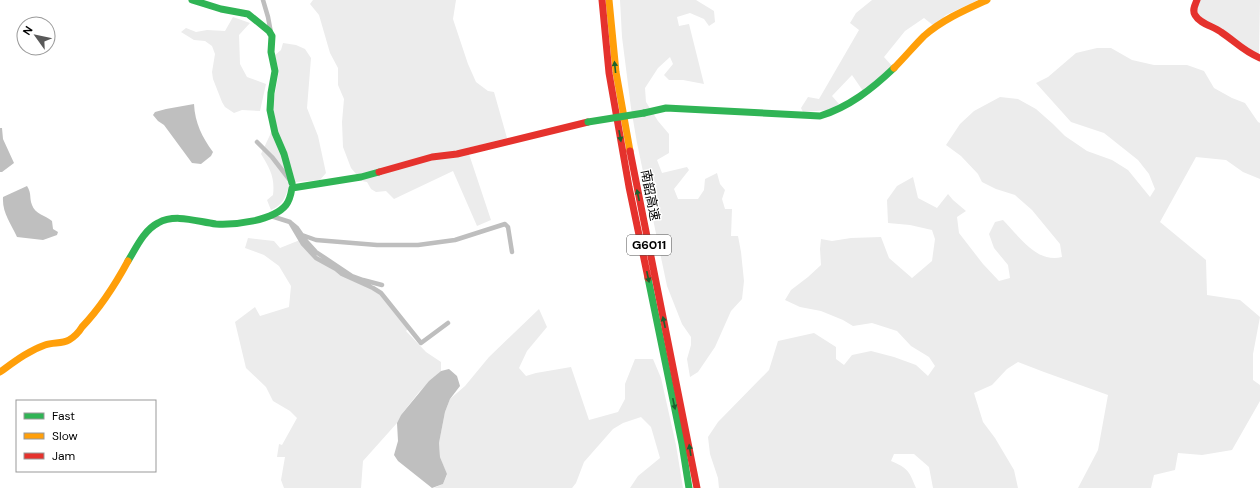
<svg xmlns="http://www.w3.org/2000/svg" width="1260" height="488" viewBox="0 0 1260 488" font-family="'DM Sans','Noto Sans SC',sans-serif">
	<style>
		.green { fill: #ececec }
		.water { fill: #bfbfbf }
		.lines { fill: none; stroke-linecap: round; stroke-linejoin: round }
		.street { stroke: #bebebe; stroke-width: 4.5 }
		.fast { stroke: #30b455; stroke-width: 7 }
		.slow { stroke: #ff9f0a; stroke-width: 7 }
		.jam { stroke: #e5322d; stroke-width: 7 }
		.fast-bridge { stroke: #30b455; stroke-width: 7 }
		.oneway { fill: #1a632f }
		.labels { text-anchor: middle; stroke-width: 3; stroke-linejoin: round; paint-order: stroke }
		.shield { fill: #fff; stroke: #4c4c4c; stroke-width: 1 }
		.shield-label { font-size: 12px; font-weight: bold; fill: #000 }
		.street-label { font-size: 13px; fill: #000; stroke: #fff }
	</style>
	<rect width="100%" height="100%" fill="#fff"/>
	<!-- green -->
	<path class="green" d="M313,0H456L453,19L468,64L476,82L488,91L494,92L507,138L467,148L491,220L477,226L453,171L394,199L386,191L376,192L371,189L367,182L362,181L351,168L343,147L342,122L344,99L338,85V68L330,53L319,15L310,4Z
		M620,0H696L714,11L715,22L709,26L704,19L690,13L677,17L679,26L689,24L704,84L683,80H669L664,75L673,64L670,57L658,68L645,88L646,102L658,121L669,134V153L657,160L662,173L687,167L689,170L674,189L678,199H698L704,190L705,179L717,173L720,184L725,190L722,199L725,209H732L731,236H738L741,252L744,281L742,299L731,311L715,347L698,372L690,377L687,359L691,345V337L682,324L667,286L637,143L631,108L622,37Z
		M872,0H978L946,15L934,26L924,18L905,31L884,57L892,66L863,91L852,75L832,96L839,104L829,110L803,112L801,108L808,97L819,99L859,30L850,23L856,13Z
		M1197,0H1260L1259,58L1196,17Z
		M233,17L250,23L239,35L240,64L247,77L266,84L260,111L242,110L234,113L225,107L222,102L213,79L212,72L215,54L212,46L205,41L194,40L181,32L186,28L196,32L207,30L225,31Z
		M283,43L296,45L305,49L311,58L307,108L318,136L326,173L320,180L297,182L289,186C285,198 283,205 271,210L267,200L273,195C275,177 270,169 261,154L270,135L275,119L273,105L279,71L275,55L281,50Z
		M1097,48H1111L1132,60L1154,65H1187L1204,71L1214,88L1232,98L1245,103L1258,122L1260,123V179L1243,172L1226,160L1196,157L1160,222L1206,260L1207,295L1240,300L1260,317L1253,354V380L1260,385V401L1232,450L1202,455L1178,453L1175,470L1154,475L1151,488H1078L1098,450L1108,395L1044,372L1018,362L1007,369L992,385L974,393L983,422L995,438L1014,470L1018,488H933L929,467L914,454H894L891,461C908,468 909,471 916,488H719L718,478L710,454L708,437L718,422L769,370L778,341L814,333L836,347V359L844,365L852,355L871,351L894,357L916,365L928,376L935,366L929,357L911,346L897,331L872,323L853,326L843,320L821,311L800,307L785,300L791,290L808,277L821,265L820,249L821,239L832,241L851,238L881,237L889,258L912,278L932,261L935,239L932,230L910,225L888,223L887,200L897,186L913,177L918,198L937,208L948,194L953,200L966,211L957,217L959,233L983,264L999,281L1010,278L1008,265L994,248L989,234L995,222L1003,220C1018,235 1037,264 1062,257L1060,244L1032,210L1015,195L996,189L982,182L978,174L961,156L946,145L960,124L974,111L1000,97L1018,99L1036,109L1053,124L1065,136L1087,151L1112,160L1128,170L1150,197L1155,189L1149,174L1138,160L1104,133L1071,122L1036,83L1048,77L1076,53Z
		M248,238L274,241L280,248L300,240L316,258L381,293L409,328L406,331L426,352L441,362V371L419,392L401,415L397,423L363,461L361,488H284L281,480L285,457H277L279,444L282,445L297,418L290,411L273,401L266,387L246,368L235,322L255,307L260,316L289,307L291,286L279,266L264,255L245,248Z
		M539,309L547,327L527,351L519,368L526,376L536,373L571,367L589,420L618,412L625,399V384L635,359H653L661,378L676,445L683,488H630L638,476L660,458L651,427L641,417L623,423L613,429L584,462L576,483L572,488H434L443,484L447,475L440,457L439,443L445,412L450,399L465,386L489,357Z"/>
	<!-- water -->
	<path class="water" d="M194,104C195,123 202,137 213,152L211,156L201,164L192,163L164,125L158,121L153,115L155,112L166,109Z
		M2,128L3,139L14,163L2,172H0V128Z
		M27,186C32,194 29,197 32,205C35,214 45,215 52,221L53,229L58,232L57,235L43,240L17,237C11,223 2,213 3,197Z
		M449,369L457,376L460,386L450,399L445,412L439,443L440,457L447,474L443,484L432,488L398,461L394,455L398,441L397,423L401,415L429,381L441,371Z"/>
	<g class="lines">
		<!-- street -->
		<path class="street" d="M263,0L268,17L271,33
			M257,142L272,157L289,179
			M271,216L290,222L303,244L316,258L336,269L342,274L373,288L381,293L421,343L448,323
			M291,223L297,228L306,241L316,252L352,276L363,280L382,285
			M302,235L316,240L377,245H418L455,240L505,224L508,227L512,252"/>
		<!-- fast -->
		<path class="fast" d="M192,0L221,9L248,14L269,31L272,36L271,52L275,71L271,93L270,110L275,133L284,154L292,183
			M644,113L666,108L820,116C849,107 872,89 894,68
			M128,261C136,248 144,230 158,223C176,213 198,222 216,224C235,225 273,221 286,205C290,200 291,194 292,188L361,177L379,172
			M648,278L682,444L689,488"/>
		<!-- slow -->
		<path class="slow" d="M609,0L616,72L630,151
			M894,68C904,58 914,46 924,36C942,20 965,10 987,0
			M0,372C14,362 28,351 45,345C53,342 62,344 69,340C74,337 79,332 82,327C101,307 115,285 128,261"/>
		<!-- jam -->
		<path class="jam" d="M602,0L609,73L629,187L648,278
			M1197,0C1195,5 1192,10 1195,15C1200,24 1213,26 1221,32C1236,42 1243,51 1260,58
			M630,151L697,488
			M379,172L432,157L457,154L588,122"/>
		<!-- fast-bridge -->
		<path class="fast-bridge" d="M588,122L644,113"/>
	</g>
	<!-- one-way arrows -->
	<defs><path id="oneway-solid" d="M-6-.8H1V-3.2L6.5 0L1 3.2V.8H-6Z"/></defs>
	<g class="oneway">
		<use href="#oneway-solid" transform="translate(615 67) rotate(-96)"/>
		<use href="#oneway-solid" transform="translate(620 136) rotate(80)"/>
		<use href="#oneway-solid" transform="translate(638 195) rotate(-102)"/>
		<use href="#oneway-solid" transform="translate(648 277) rotate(78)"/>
		<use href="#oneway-solid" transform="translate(664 322) rotate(-102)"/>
		<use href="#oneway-solid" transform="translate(674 404) rotate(78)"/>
		<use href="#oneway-solid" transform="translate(690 450) rotate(-99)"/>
	</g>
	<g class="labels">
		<!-- shield labels -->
		<rect class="shield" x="627" y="235" width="44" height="20" rx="3"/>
		<g class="shield-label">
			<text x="649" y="249">G6011</text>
		</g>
		<!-- street labels -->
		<g class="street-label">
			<text transform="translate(651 195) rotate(79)" y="5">南韶高速</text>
		</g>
	</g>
	<!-- legend -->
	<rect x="16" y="400" width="140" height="72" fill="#ffffff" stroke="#999999"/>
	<rect x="24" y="413" width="20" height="6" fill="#30b455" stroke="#999999"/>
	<text x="52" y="420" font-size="12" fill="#000000">Fast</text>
	<rect x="24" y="433" width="20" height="6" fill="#ff9f0a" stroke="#999999"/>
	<text x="52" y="440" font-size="12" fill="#000000">Slow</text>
	<rect x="24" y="453" width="20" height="6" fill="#e5322d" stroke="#999999"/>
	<text x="52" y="460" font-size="12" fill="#000000">Jam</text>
	<!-- north arrow -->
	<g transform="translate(36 36) rotate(303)"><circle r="19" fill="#ffffff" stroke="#999999"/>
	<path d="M0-3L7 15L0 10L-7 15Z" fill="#595959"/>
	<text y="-6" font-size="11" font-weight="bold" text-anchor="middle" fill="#000000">N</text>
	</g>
</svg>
